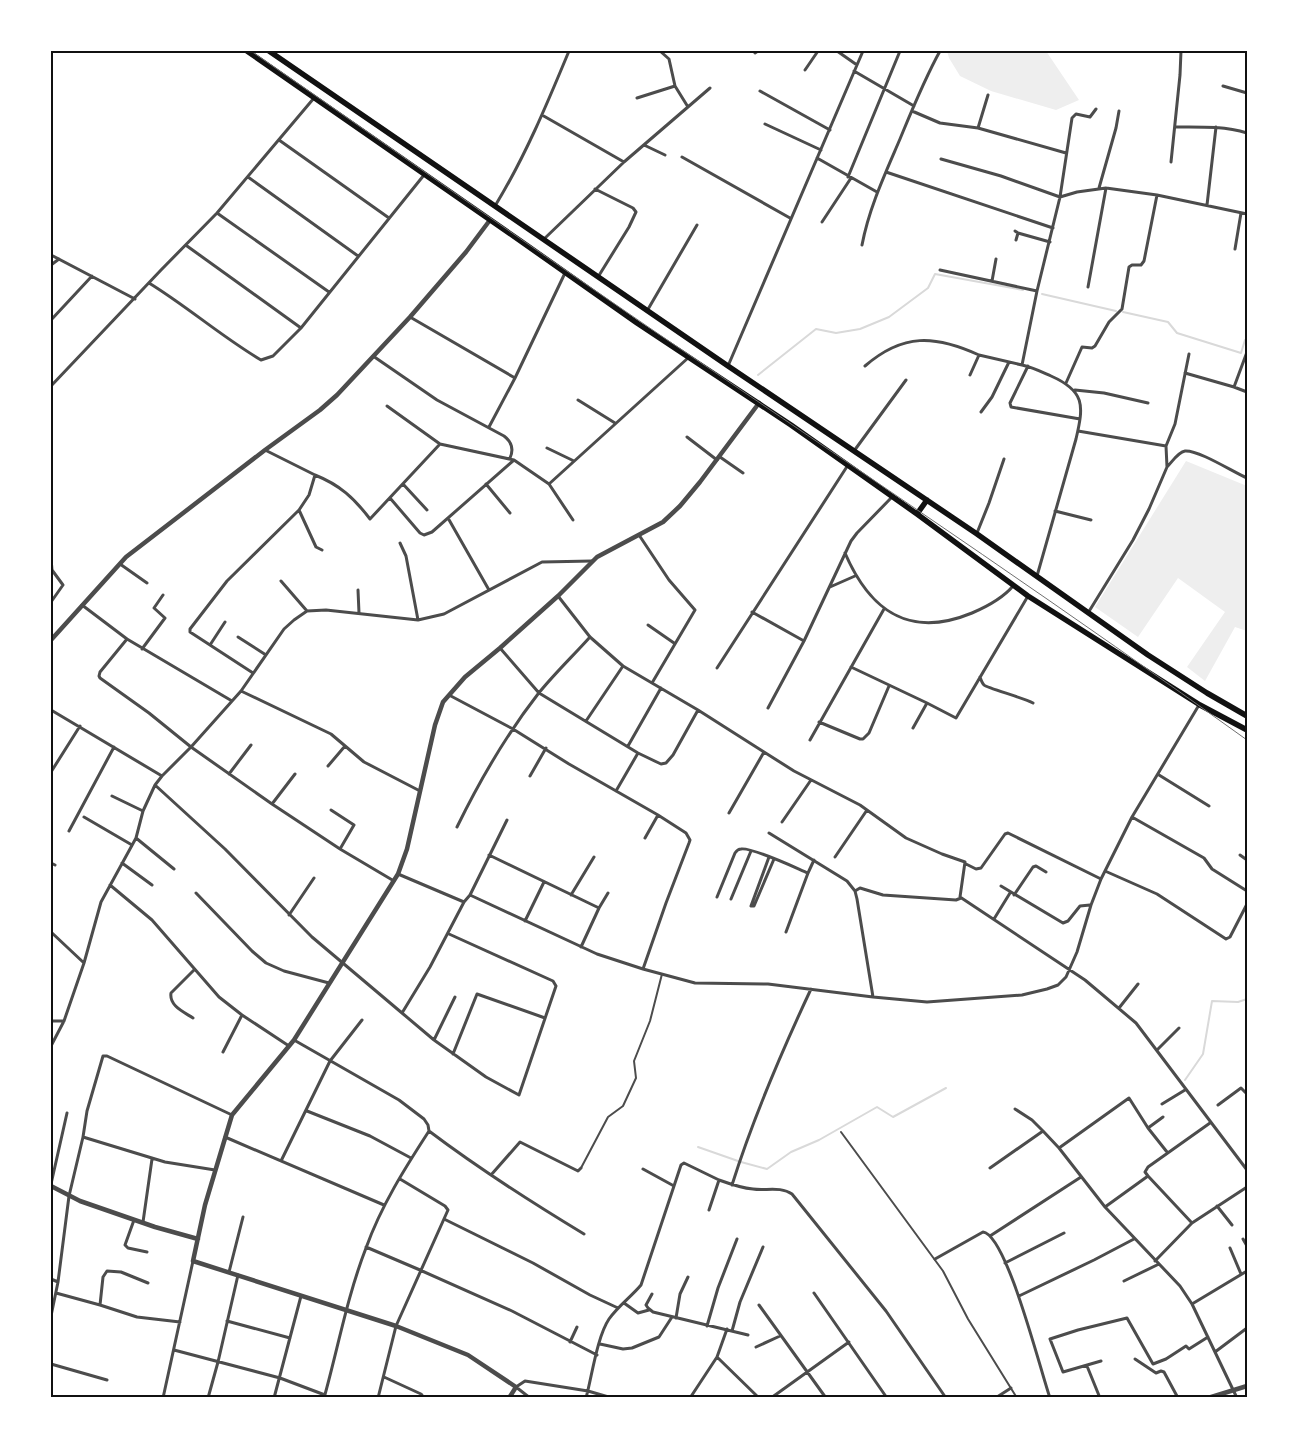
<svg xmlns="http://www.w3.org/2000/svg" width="1298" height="1449" viewBox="0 0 1298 1449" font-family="Mulish,sans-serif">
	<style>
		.green { fill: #eee }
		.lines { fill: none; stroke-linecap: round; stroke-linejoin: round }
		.stream { stroke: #d9d9d9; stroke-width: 2 }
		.service { stroke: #4c4c4c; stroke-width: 2 }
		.minor { stroke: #4c4c4c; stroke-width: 3 }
		.tertiary { stroke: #4c4c4c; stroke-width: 4.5 }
		.trunk { stroke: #111; stroke-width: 5.5 }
		.tram { stroke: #707070; stroke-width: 1 }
		.neatline { fill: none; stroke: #111; stroke-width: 2 }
	</style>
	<rect width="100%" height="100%" fill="#fff"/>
	<!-- green -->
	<path class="green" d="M947,51H1046L1079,100L1056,110L991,91L960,76L949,58Z
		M1186,461L1247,486V631L1235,627L1205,681L1187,667L1225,612L1178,578L1138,637L1095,607Z"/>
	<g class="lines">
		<!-- stream -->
		<path class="stream" d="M1042,294L1116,311
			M1123,312L1168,322L1177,333L1241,353L1245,340
			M758,375L816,329L836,333L860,329L889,317L928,288L935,274L1023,290
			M1185,1080L1203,1054L1212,1001L1238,1002L1247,999
			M698,1147L738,1161
			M741,1162L767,1169L791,1152L819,1140L877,1107L893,1117L946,1088"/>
		<!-- service -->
		<path class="service" d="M841,1132L943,1271L968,1319L1017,1398
			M581,1168L608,1117L623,1106L636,1078L634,1061L650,1021L662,974"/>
		<!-- minor -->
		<path class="minor" d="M660,51L669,59L675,86L688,107
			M755,53L758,51
			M857,65L863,51
			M805,70L818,51
			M854,71L914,106
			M1223,86L1247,93
			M760,91L830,130
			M637,98L675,86
			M912,111L940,123L978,128L1066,153
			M542,115L624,162
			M765,124L821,150
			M1176,127C1200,127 1224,126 1247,133
			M978,128L988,95
			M279,140L389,218
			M644,145L665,155
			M682,157L790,218
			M817,158L877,192
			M941,159L1001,176L1060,197L1077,192L1106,188L1157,195L1247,214
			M1171,162L1180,75L1181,51
			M886,172L1053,228
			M248,177L358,256
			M848,177L900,51
			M1099,188L1116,128L1119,111
			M595,189L633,208L636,212L629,227L598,277
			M1207,205L1216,127
			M495,206C525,157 547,104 569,51
			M217,213L329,292
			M822,222L851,178
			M1015,231L1018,233L1016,240
			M1018,233L1050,242
			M544,239L624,162L710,88
			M862,245C869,208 885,174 900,139C912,110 924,80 940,51
			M187,246L301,328
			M1235,249L1241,213
			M51,255L135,299
			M51,265L59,259
			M940,270L1037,291
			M992,281L996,259
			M149,283C188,307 222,337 261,360L273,356L301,328L424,175
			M1088,287L1106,188
			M647,311L697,225
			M410,317L515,378
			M51,320L92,276
			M1247,352L1234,387L1247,392
			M373,356L437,400L504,436C512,442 514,449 510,458
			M728,366L857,65L837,51
			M865,366C903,333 935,335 979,355
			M1028,366L1010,403L1011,407L1080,419
			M1185,373L1234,387
			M970,375L979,355L1022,365
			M1066,383L1082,347L1092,348L1095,346L1109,322L1122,309L1129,267L1132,265H1141L1144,261L1157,195
			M51,386L161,270L217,213L314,98
			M1075,390L1104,393L1148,403
			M578,400L615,423
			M387,406L440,444L514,460L549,484L573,520
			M981,412L992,397L1009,362
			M489,427L515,378L565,273
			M1078,431L1166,446
			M687,437L717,460
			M547,448L574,461
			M265,450L315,475L309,495L299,510L316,547L322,550
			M854,451L906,380
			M720,457L743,473
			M1167,467C1172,462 1178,452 1185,451C1199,450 1233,472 1247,478
			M315,475C340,485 354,498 370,519L440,444
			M403,484L427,510
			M486,484L510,513
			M549,484L688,358
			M390,498L420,533L424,535L432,532L514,460
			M1055,511L1091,520
			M448,518L489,590
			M977,533L989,503L1004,459
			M639,535L669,580L695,610L652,683
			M400,543L406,556L418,620
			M845,553C870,611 909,639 972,613C986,607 1003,598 1013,586
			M51,558L52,570L63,585L51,602
			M120,564L147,583
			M1037,576L1076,439C1084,405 1085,391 1051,376C1042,372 1032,367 1022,365L1037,291L1060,197L1072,118L1076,114L1090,117L1096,109
			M281,581L307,611
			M830,587L855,576
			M358,590L359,613
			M558,596L590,637L623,666L698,710L764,752L729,813
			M82,605L127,639L232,701
			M752,612L804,641
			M1088,613L1133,540L1149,509L1167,467L1166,446L1175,424L1189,354
			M648,625L674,643
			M238,637L266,655
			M127,639L100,672L99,676L100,678L149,713L191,747L272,804L340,849L394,881
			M210,645L225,622
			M500,648L539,693L638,753L661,764L666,763L673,755L698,710
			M142,649L165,618L154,608L163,595
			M851,667L927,703
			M717,668L848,465
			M253,673L190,632V629L227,581L299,510
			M980,677C981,680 982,683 984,685C987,688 1024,698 1033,703
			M241,691L331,734L364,762L420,791
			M449,695L513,729L569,764L658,815L686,833L690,840L689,843L666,903L643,969
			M768,708L804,641L851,541L857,533L892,497
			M51,710L162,776
			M586,721L623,666
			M819,722L860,739H863L869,733L889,686
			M913,728L927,703L956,718L1028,596
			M810,740L884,609
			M628,746L661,688
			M764,752L794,771L860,805L906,838L942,854L965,862L960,897L1085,980L1136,1023L1247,1170
			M328,766L345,746
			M51,772L80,726
			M229,774L251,745
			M1159,775L1209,806
			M530,776L546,748
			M155,785L225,849L312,937L402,1013
			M616,791L638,753
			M112,796L143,811
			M272,804L295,774
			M331,810L354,825L340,849
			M84,817L132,845
			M1132,817L1204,858L1212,869L1247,891
			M782,822L811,780
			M457,827C480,780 506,735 538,694C554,674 573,656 590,637
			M69,831L114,747
			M769,833L847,881L855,891L857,899L873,997
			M136,838L174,869
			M645,838L658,815
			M489,855L599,908L581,947
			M1240,855L1247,860
			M835,857L867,810
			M51,863L55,865
			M122,863L152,885
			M966,864L976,869L981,868L1005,834L1008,833L1101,879
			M1105,871L1157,894L1226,939L1230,937L1247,904
			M398,874L464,902
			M110,885L152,920L219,997L242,1015L289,1046
			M1001,886L1063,923L1068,921L1080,906L1090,905
			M855,891L860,888L883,895L956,900L961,898
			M196,893L252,951L266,963L284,971L329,983
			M470,895L597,954L643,969L695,983L768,984L873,997L927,1002L1022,995L1047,989L1058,985L1066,977L1077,952L1091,905L1101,879L1132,817L1199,705
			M571,895L594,857
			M1014,895L1033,867L1036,866L1046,872
			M717,897L735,853C737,850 738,849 741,849C752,847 796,868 808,873L814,860
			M731,899L751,851
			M751,906H754L774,859
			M751,906L769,857
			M599,908L608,893
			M289,915L314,878
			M994,919L1010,893
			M525,921L544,882
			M51,932L84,963
			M786,932L808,873
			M449,934L553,981L556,986L519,1095L486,1077L434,1040L402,1013L430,967L464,902L470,895L507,820
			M1119,1008L1138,984
			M193,1018C184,1012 169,1006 171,993L194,970
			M51,1021H64
			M294,1040L399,1100L424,1119L428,1125L429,1131C405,1168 381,1206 366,1248C347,1297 338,1348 324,1398
			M434,1040L455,997
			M51,1046L64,1021L84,963L101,902L136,838L143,811L155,785L162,776L191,747L241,691L284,629L294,620L307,611L326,610L418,620L444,614L542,562L592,561
			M1157,1050L1179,1028
			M223,1052L242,1015
			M453,1054L477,994L545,1018
			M1162,1104L1185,1090
			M1218,1105L1241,1088L1247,1094
			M1015,1109L1032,1120L1043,1131L1059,1148L1105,1207L1180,1286L1192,1304L1237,1398
			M307,1111L370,1136L411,1158
			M1148,1128L1163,1117
			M429,1131C478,1168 531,1202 584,1234
			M83,1137L165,1162L215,1170
			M225,1137L384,1205
			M1059,1148L1129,1098L1148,1128L1167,1152
			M281,1161L330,1061L362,1020
			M990,1168L1043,1131
			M643,1169L674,1186
			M491,1175L520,1142L578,1171L581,1168
			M1148,1176L1192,1223
			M719,1180C730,1184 741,1188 753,1189C765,1191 781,1186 792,1194L886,1311L946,1398
			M51,1184L67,1113
			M732,1185C753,1118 781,1053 811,989
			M1217,1206L1232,1225
			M1105,1207L1148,1176L1145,1172L1148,1167L1210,1123
			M444,1219L533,1263L590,1295L618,1308
			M134,1220L125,1245L128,1248L147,1252
			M143,1222L152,1159
			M990,1236L1081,1177
			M1243,1239L1247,1246
			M366,1247L420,1270L512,1311L597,1355
			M1230,1248L1241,1274
			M935,1259L983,1232C1007,1235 1041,1373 1050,1398
			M1155,1261L1192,1223L1247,1187
			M1005,1263L1064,1233
			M229,1272L243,1217
			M51,1279L58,1282
			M1124,1281L1159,1264
			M56,1293L100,1305L137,1317L180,1322
			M814,1293L887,1398
			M652,1294L646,1305L648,1308L653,1312L748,1335
			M1019,1296L1094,1260L1134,1239
			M624,1303L638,1313L649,1310
			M1192,1304L1247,1271
			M100,1305L103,1277L107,1271L121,1272L148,1283
			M759,1305L826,1398
			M51,1316L58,1282L69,1196L83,1137L87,1111L103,1056H107L232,1115
			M676,1318L680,1294L688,1277
			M227,1321L290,1338
			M707,1326L718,1288L737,1239
			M732,1331L740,1302L763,1247
			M570,1342L577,1327
			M600,1344L623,1349L632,1348L659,1337L672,1317
			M756,1347L780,1336
			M174,1350L280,1378L325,1395
			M1215,1352L1247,1328
			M717,1357L759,1398
			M1135,1359L1156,1373L1161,1371L1164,1372L1178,1398
			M1101,1361L1063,1372L1050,1339L1078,1330L1127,1318L1153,1364L1166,1359L1186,1346L1189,1349L1208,1337
			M51,1364L107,1380
			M1087,1366L1100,1398
			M384,1377L421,1394L424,1398
			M997,1397L1011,1388
			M163,1398L193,1261
			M208,1398L218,1362L238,1275
			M274,1398L301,1296
			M378,1398L396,1326L448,1210L445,1206L400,1179
			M530,1398L516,1387L525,1381L588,1391L612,1398
			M586,1398C592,1376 597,1337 609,1319C618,1306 631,1297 641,1285L681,1165L684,1163L719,1180L709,1210
			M690,1398L717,1357L727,1329
			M771,1398L849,1342"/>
		<!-- tertiary -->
		<path class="tertiary" d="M51,640L126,557L265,450L320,410L337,395L410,317L466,252L490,220
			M51,1186L80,1201L155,1227L198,1239
			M509,1398L516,1387L468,1355L396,1326L193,1261L205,1205L232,1115L294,1040L398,874L407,849L435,725L443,702L465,677L500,648L558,596L597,557L663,522L680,506L700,482L759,403
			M1208,1398L1247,1386"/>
		<!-- trunk -->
		<path class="trunk" d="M247,51L522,242L637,323L791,425L917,514L1028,596L1200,705L1247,730
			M269,51L728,366L977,534L1148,655L1207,693L1247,716
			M917,514L927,500"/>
		<!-- tram -->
		<path class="tram" d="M251,51C406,158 560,268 716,373C894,494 1072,614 1247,740"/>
	</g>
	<!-- border -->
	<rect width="1298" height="1449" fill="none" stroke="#ffffff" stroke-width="105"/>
	<rect x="52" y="52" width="1194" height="1344" class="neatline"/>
</svg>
